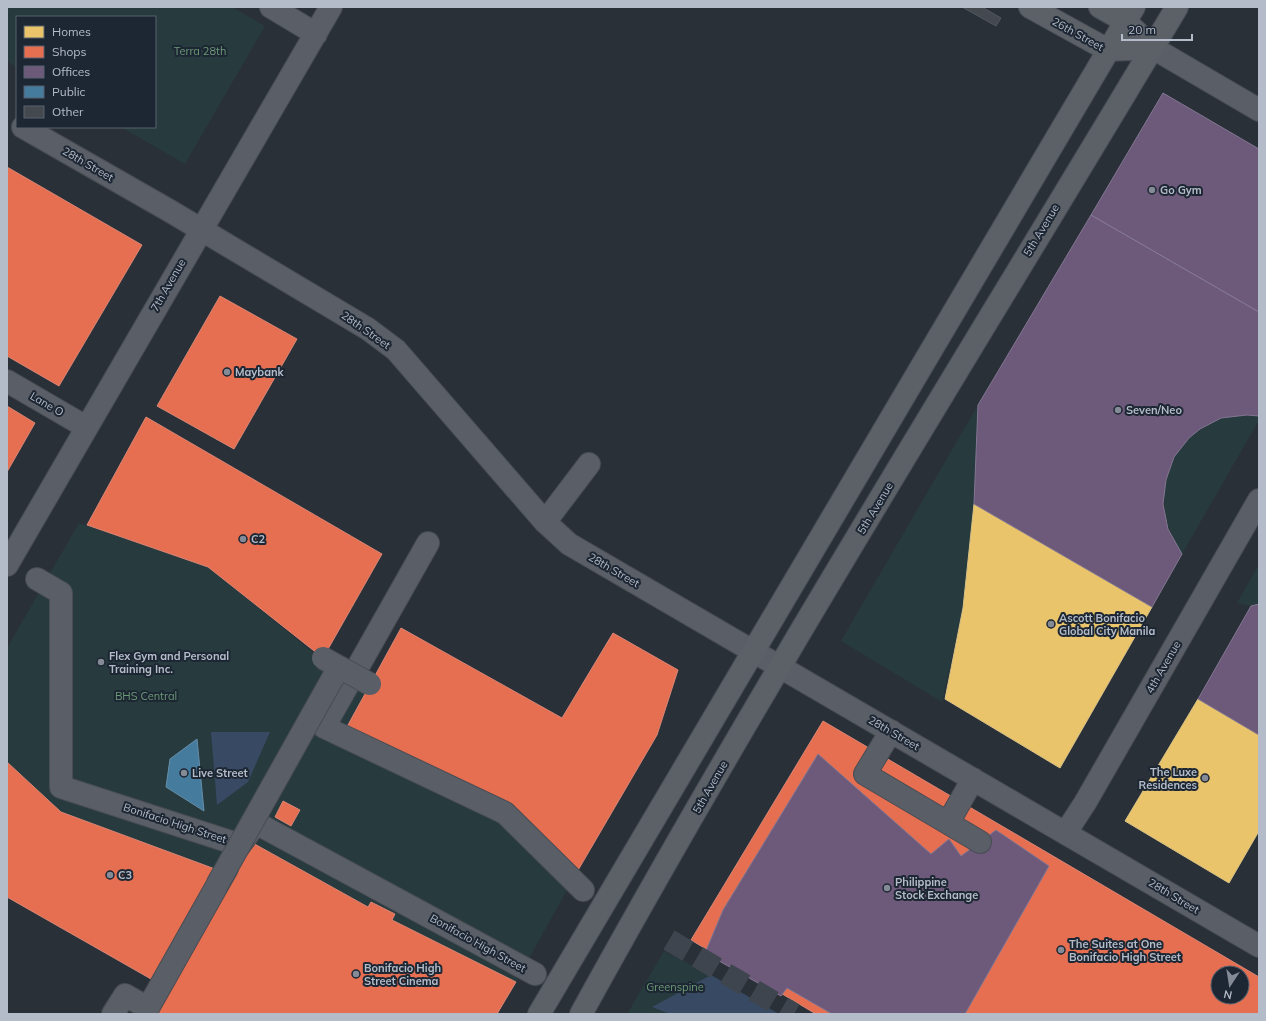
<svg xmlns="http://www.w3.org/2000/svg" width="1266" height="1021" viewBox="0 0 1266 1021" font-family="Mulish,sans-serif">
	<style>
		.green { fill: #273a3e }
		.water { fill: #384963 }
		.homes { fill: #e9c46a; stroke: #d9c286 }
		.shops { fill: #e76f51; stroke: #d88675; fill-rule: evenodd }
		.offices { fill: #6d597a; stroke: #827792 }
		.public { fill: #457b9d; stroke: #668eaa }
		.building { fill: #444950; stroke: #52575f }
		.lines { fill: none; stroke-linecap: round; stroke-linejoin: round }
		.minor-tunnel { stroke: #3f454e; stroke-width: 22; stroke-dasharray: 22 11; stroke-linecap: butt }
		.minor-casing { stroke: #484c53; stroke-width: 24 }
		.major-casing { stroke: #484c55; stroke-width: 24 }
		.minor { stroke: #5a5e66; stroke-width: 22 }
		.major { stroke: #5c6168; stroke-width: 22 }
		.minor-bridge-casing { stroke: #484c53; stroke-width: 24; stroke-linecap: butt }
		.minor-bridge { stroke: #5a5e66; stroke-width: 22 }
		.poi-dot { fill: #848b96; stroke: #1d2633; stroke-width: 1.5 }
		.labels { text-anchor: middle; stroke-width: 4; stroke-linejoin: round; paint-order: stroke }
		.street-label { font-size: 11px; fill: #b4bcc9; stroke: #1d2633 }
		.park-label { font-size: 11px; fill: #6b9a76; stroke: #1d2633 }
		.poi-label { font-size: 11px; font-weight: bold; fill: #b4bcc9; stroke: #1d2633; text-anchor: start }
	</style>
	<rect width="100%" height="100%" fill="#2a3038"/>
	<!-- green -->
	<path class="green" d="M7,7H232L265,26L185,164L121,127H155V17H17V67L7,61Z
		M978,405L974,504L963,608L942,702L841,641Z
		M1247,415L1259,416V420L1182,554C1149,505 1162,441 1220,418C1228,415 1239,416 1247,415Z
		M79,523L208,567L364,694L343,734L508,806L577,872L516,982L392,920L395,914L371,902L368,907L251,842L215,869L73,817L61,812L7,762V648Z
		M1257,568L1259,569V604L1251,606L1237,603Z
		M664,951L711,975L779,1014H627Z"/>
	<!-- water -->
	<path class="water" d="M211,732H270L248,782L217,805Z
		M711,975L779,1014H670L652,1007Z"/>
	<!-- homes -->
	<path class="homes" d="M974,504L1152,607L1060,768L945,699L963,608Z
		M1198,699L1259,735V831L1229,883L1125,821Z
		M1052,865L1133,909L1116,965L1180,998L1218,975V997H1242V976L1259,984V1014H966Z
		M1228,969L1236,973H1222Z"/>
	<!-- shops -->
	<path class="shops" d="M7,167L142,245L59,386L7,356Z
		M220,296L297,339L234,449L157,406Z
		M7,406L35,423L7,472Z
		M146,417L382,554L323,658L208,567L87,525Z
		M401,628L562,718L613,633L678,670L657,735L577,872L508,806L343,734Z
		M823,721L1259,977V1014H816L691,940ZM1218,973H1242V997H1218Z
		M7,762L61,812L215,869L151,979L7,897Z
		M283,801L300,810L291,826L275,817Z
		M787,806L931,854L966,904L936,956L772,864Z
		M251,842L368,907L371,902L395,914L392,920L516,982L497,1014H150Z"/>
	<!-- offices -->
	<path class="offices" d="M1163,93L1259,149V312L1091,215Z
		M1091,215L1259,312V416L1247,415L1221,418L1200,429L1189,438L1174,457L1166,480L1163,504L1168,529L1182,554L1152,607L974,504L978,405Z
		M1259,604V735L1198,699L1251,606Z
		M818,754L931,854L949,839L961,856L996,830L1049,866L965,1014H832L787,988L781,996L705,953L723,910Z"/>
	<!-- public -->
	<path class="public" d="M197,739L204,811L166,787L170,759Z"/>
	<!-- building -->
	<path class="building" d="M962,7H982L1001,18L996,26Z"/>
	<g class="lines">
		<!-- minor-tunnel -->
		<path class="minor-tunnel" d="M669,940L794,1014"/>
		<!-- minor casing -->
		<g class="minor-casing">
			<path id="minor" d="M271,7L316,34
				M1153,48L1259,110
				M23,127L170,211L368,329L396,350L545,522L569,544L1259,946
				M7,381L86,427
				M545,522L589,464
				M428,543L324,727L505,813L583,890
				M7,565L331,7
				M37,579L61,593V787L240,845
				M891,731L865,774L948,823L973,779
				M948,823L980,842
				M1066,832L1085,803L1259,500
				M243,841L256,823L535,974
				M113,1014L125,995L148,1008L227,868"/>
		</g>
		<!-- major casing -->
		<g class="major-casing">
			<path id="major" d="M1030,7L1108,50L1153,48
				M1100,7L1125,21L1153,48
				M539,1014L1134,7
				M581,1014C769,672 977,342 1177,7"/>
		</g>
		<!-- minor -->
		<use href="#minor" class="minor"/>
		<!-- major -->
		<use href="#major" class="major"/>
		<!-- minor-bridge casing -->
		<g class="minor-bridge-casing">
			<path id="minor-bridge" d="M339,667L370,684
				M217,885L339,667L323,658"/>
		</g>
		<!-- minor-bridge -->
		<use href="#minor-bridge" class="minor-bridge"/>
	</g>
	<!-- markers -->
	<g class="poi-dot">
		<circle cx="1152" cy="190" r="4"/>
		<circle cx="227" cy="372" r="4"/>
		<circle cx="1118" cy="410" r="4"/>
		<circle cx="243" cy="539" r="4"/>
		<circle cx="1051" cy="624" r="4"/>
		<circle cx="101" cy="662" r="4"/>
		<circle cx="184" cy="773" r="4"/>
		<circle cx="1205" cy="778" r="4"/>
		<circle cx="110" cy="875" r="4"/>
		<circle cx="887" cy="888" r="4"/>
		<circle cx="1061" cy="950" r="4"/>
		<circle cx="356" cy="974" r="4"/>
	</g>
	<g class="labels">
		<!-- street labels -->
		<g class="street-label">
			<text transform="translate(1078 34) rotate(29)" y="4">26th Street</text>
			<text transform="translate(88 164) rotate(30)" y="4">28th Street</text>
			<text transform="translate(1041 230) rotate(-59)" y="4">5th Avenue</text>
			<text transform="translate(168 285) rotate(-60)" y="4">7th Avenue</text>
			<text transform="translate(366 330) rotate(35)" y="4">28th Street</text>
			<text transform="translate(47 404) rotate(30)" y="4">Lane O</text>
			<text transform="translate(875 508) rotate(-59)" y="4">5th Avenue</text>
			<text transform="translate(614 570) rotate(30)" y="4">28th Street</text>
			<text transform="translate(1163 667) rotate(-60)" y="4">4th Avenue</text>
			<text transform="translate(894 733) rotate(30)" y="4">28th Street</text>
			<text transform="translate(710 787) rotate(-60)" y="4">5th Avenue</text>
			<text transform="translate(175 823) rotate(18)" y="4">Bonifacio High Street</text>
			<text transform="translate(1174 896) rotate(31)" y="4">28th Street</text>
			<text transform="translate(478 943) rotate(29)" y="4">Bonifacio High Street</text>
		</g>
		<!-- park labels -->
		<g class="park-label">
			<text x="200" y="55">Terra 28th</text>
			<text x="146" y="700">BHS Central</text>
			<text x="675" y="991">Greenspine</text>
		</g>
		<!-- poi labels -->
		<g class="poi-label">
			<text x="1160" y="194">Go Gym</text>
			<text x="235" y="376">Maybank</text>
			<text x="1126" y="414">Seven/Neo</text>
			<text x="251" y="543">C2</text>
			<text x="1059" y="622">Ascott Bonifacio<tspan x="1059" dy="13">Global City Manila</tspan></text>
			<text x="109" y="660">Flex Gym and Personal<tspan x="109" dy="13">Training Inc.</tspan></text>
			<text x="1197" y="776" text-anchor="end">The Luxe<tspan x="1197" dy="13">Residences</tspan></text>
			<text x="192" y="777">Live Street</text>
			<text x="118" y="879">C3</text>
			<text x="895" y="886">Philippine<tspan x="895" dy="13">Stock Exchange</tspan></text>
			<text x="1069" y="948">The Suites at One<tspan x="1069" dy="13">Bonifacio High Street</tspan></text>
			<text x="364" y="972">Bonifacio High<tspan x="364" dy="13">Street Cinema</tspan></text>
		</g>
	</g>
	<!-- border -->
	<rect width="1266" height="1021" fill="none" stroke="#b4bcc9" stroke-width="16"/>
	<!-- legend -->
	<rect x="16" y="16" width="140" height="112" fill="#1d2633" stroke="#59626f"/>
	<rect x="24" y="26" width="20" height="12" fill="#e9c46a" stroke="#59626f"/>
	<text x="52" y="36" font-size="12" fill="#b4bcc9">Homes</text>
	<rect x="24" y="46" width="20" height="12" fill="#e76f51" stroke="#59626f"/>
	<text x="52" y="56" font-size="12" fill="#b4bcc9">Shops</text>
	<rect x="24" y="66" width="20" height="12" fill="#6d597a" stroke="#59626f"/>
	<text x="52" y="76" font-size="12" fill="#b4bcc9">Offices</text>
	<rect x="24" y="86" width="20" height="12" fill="#457b9d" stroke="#59626f"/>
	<text x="52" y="96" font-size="12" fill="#b4bcc9">Public</text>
	<rect x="24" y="106" width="20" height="12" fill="#444950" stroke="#59626f"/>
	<text x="52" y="116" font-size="12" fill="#b4bcc9">Other</text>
	<!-- north arrow -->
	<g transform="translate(1230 985) rotate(192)"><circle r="19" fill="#1d2633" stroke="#59626f"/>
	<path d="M0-3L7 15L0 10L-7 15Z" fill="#848b96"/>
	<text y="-6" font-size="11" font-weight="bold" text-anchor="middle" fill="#b4bcc9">N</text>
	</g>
	<!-- scale -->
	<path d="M1122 34v6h70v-6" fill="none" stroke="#b4bcc9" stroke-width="2"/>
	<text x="1128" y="34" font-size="12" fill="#b4bcc9" stroke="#1d2633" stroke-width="3" paint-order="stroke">20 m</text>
</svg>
